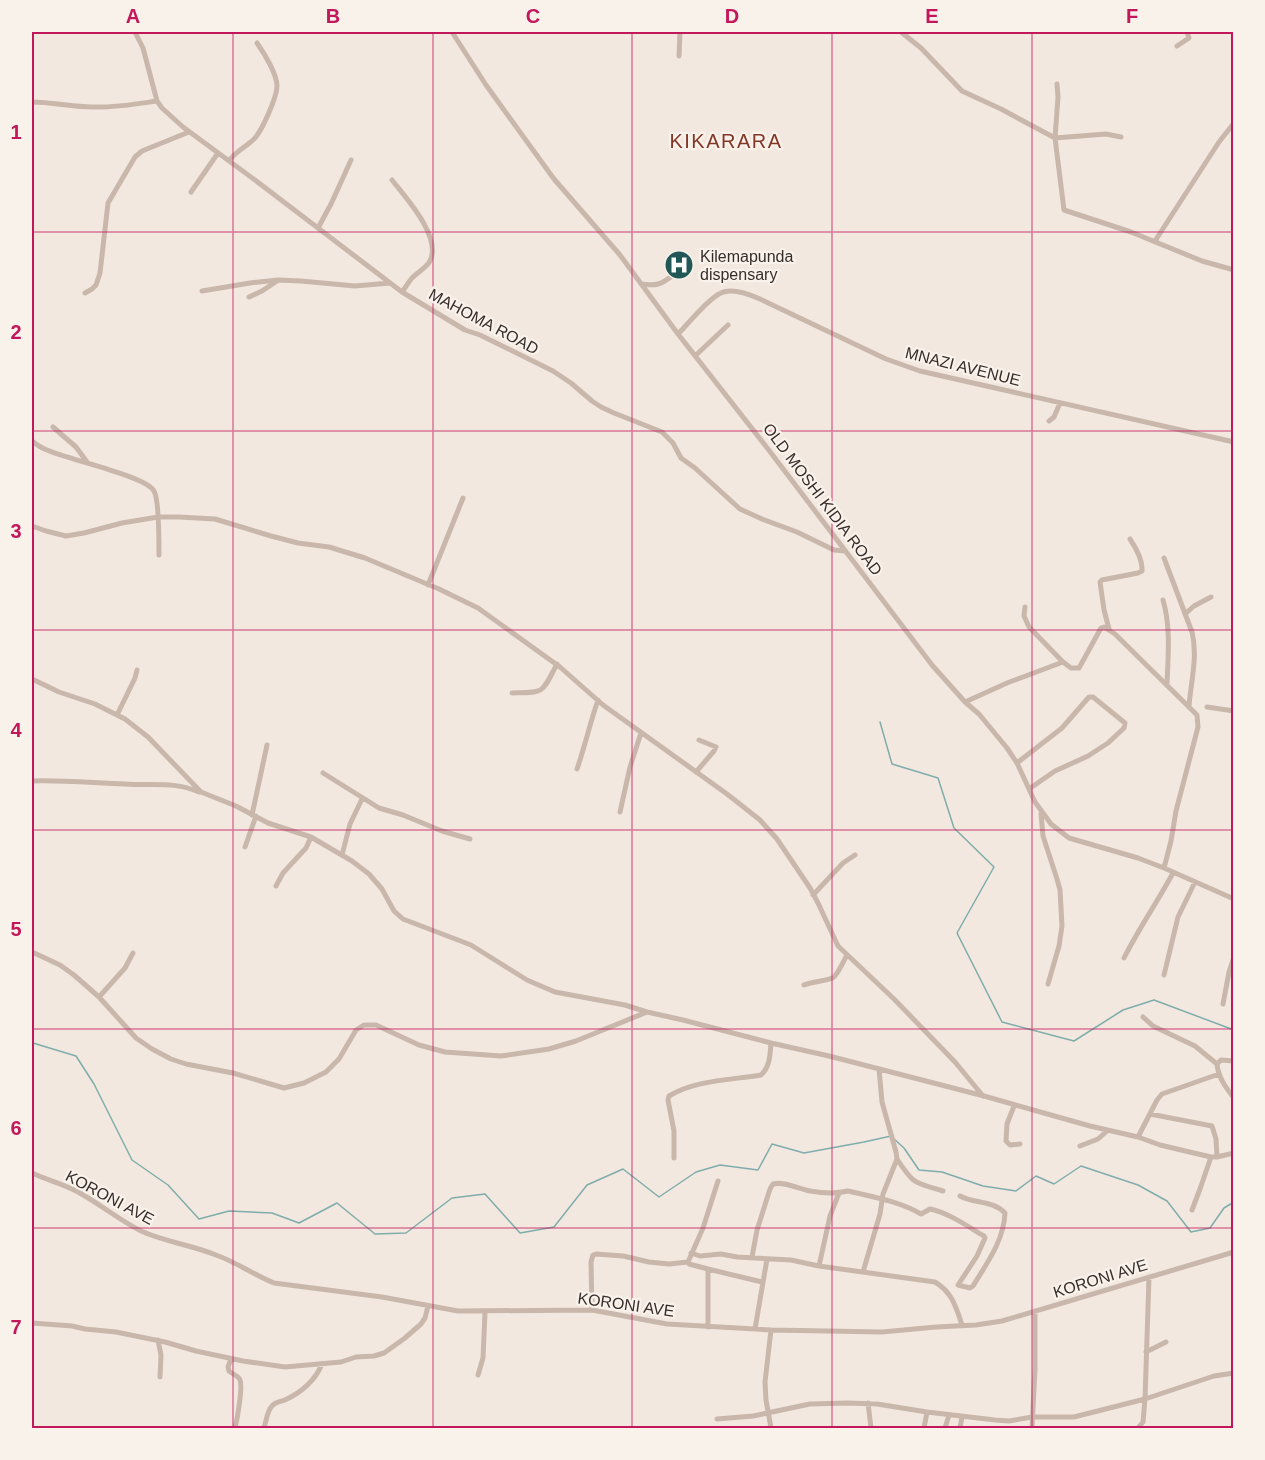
<svg xmlns="http://www.w3.org/2000/svg" width="1265" height="1460" viewBox="0 0 1265 1460" font-family="Helvetica,sans-serif">
	<style>
		.lines { fill: none; stroke-linecap: round; stroke-linejoin: round }
		.stream { stroke: #7fadac; stroke-width: 1.5 }
		.minor { stroke: #c9b7ab; stroke-width: 5 }
		.grid { fill: none; stroke: #c2185b; stroke-width: 1.5; stroke-opacity: 0.55 }
		.labels { text-anchor: middle; stroke-width: 4.5; stroke-linejoin: round; paint-order: stroke }
		.poi-label { font-size: 16px; fill: #382d2a; stroke: #f9f2eb; text-anchor: start }
		.street-label { font-size: 16px; fill: #382d2a; stroke: #f9f2eb }
		.quarter-label { font-size: 20px; letter-spacing: 1.5px; fill: #833727; stroke: #f9f2eb }
		.neatline { fill: none; stroke: #c2185b; stroke-width: 2 }
		.grid-label { font-size: 20px; text-anchor: middle; font-weight: bold; fill: #c2185b }
	</style>
	<rect width="100%" height="100%" fill="#f2e8df"/>
	<g class="lines">
		<!-- stream -->
		<path class="stream" d="M880,722L892,764L938,778L954,828L994,867L957,933L1002,1022L1074,1041L1123,1010L1154,1000L1234,1030
			M32,1044L33,1043L76,1056L94,1084L132,1160L168,1185L199,1219L229,1211L272,1213L299,1223L337,1203L375,1234L406,1233L452,1198L485,1194L520,1233L554,1227L587,1185L623,1169L659,1197L696,1172L720,1165L758,1170L772,1144L804,1153L864,1142L891,1136
			M894,1139L904,1148L919,1170L942,1172L983,1186L1016,1191L1036,1176L1054,1184L1081,1166L1138,1185L1167,1201L1191,1232L1210,1228L1224,1208L1234,1202"/>
		<!-- minor -->
		<path class="minor" d="M135,32L143,48L157,101L162,108L183,127L255,180L402,292L465,330L480,335L553,371L571,383L592,401L601,407L614,413L662,432L673,443L681,458L695,468L740,509L762,519L797,532L834,550L845,551
			M452,32L486,85L554,179L620,255L678,334L768,449L932,665L965,702L979,714L1007,748L1017,763L1035,802L1051,824L1069,838L1138,858L1164,868L1234,899
			M901,32L921,48L962,91L1001,109L1055,138L1064,210L1131,232L1202,261L1234,270
			M1177,46L1189,38L1187,32
			M679,56L680,32
			M1057,84L1058,97L1055,138L1106,134L1121,137
			M32,102C52,102 72,107 92,107C114,108 136,104 157,101
			M229,161C236,151 246,147 254,139C262,131 277,97 277,86C277,74 264,53 257,43
			M392,180C406,198 442,237 430,261C426,268 419,271 413,277C409,281 406,287 402,292
			M191,192L218,153
			M318,228L331,204L351,160
			M1155,241L1219,142L1234,123
			M641,284C656,286 661,285 673,275
			M202,291L250,283L278,280L301,281L355,286L390,283
			M85,293L92,289L96,285L100,273L108,203L135,157L142,151L189,132
			M249,297L262,291L277,281
			M678,334C689,323 706,301 719,294C730,287 749,294 760,299L886,359L920,371L1234,442
			M695,356L728,325
			M1049,421L1054,417L1060,403
			M53,427L76,447L87,462
			M32,441C37,445 41,448 47,450C66,459 146,476 154,491C159,499 159,544 159,555
			M32,526L46,531L66,536L84,533L122,523L158,517H179L215,519L271,536L298,543L329,547L365,558L439,589L478,608L560,667L603,705L727,794L760,820L777,839L810,888L818,903L838,946L894,999L955,1062L983,1096
			M1164,558L1192,632C1198,656 1191,681 1189,706
			M428,585L463,498
			M1163,600C1171,627 1168,657 1167,684
			M1025,607L1024,616L1029,627L1063,662
			M1185,614L1194,606L1211,597
			M1109,629L1104,610L1100,582L1102,580L1138,573L1142,571C1143,560 1136,548 1130,539
			M32,679L59,692L95,704L125,719L148,737L201,792L236,806L268,823L311,837L352,861L369,874L382,889L394,911L403,919L471,945L527,980L555,992L625,1005L647,1012L683,1020L771,1043L829,1056L984,1096L1090,1126L1138,1137L1160,1145L1211,1157H1217L1234,1153
			M512,693C546,692 541,694 557,664
			M965,702L1007,683L1063,662L1071,668H1079L1101,628L1104,627L1115,634L1197,715L1198,727L1176,811L1171,841L1164,868
			M1207,707L1234,711
			M117,715L135,678L137,670
			M1017,763L1062,728L1089,697H1093L1125,723L1124,728L1108,743L1088,756L1055,771L1029,789
			M577,769C585,746 590,723 598,700
			M696,772L714,751L716,747L699,740
			M323,773L379,808L403,815L442,831L470,839
			M32,781C63,780 94,783 125,784C152,786 174,781 199,792
			M620,812L630,767L641,733
			M1041,814L1043,836L1057,879L1060,890L1062,926L1059,946L1048,984
			M252,815L267,745
			M245,847L256,816
			M342,855L350,824L362,799
			M276,886L283,873L306,848L311,837
			M813,895L843,863L855,855
			M32,952L60,965L74,975L99,997L136,1038L152,1049L171,1059L186,1064L233,1073L284,1088L304,1083L326,1072L339,1059L356,1030L364,1025H376L419,1045L445,1052L501,1056L549,1049L576,1041L647,1012
			M1124,958C1139,928 1158,901 1173,873
			M1164,975L1178,917L1195,882
			M804,985C813,981 829,981 834,977C839,972 843,962 847,955
			M99,997L125,968L133,953
			M1223,1004L1229,972L1234,957
			M1143,1017L1153,1026L1195,1046L1217,1064
			M1234,1061L1221,1060L1217,1064C1218,1077 1226,1088 1234,1098
			M1014,1106L1007,1124L1006,1141L1010,1145L1020,1144
			M1150,1114L1212,1126L1216,1139L1217,1157
			M1138,1137L1157,1100L1162,1094L1219,1074
			M1080,1146L1098,1139L1107,1131
			M674,1158V1131L668,1100L669,1096C695,1080 731,1080 761,1075C770,1067 770,1055 771,1043
			M897,1159C914,1185 914,1182 943,1191
			M32,1173C47,1180 64,1184 78,1192C100,1204 119,1220 141,1231C165,1242 192,1245 216,1255C236,1262 254,1275 274,1283L382,1297L458,1311L592,1310L667,1324L771,1330L882,1332L936,1327L976,1325L1002,1321L1234,1252
			M1192,1210L1200,1189L1211,1157
			M691,1253L700,1256L721,1254L737,1257L791,1260L819,1266L935,1282C952,1292 956,1307 962,1325
			M752,1257L757,1230L770,1189L773,1184C785,1181 798,1189 810,1191C822,1193 836,1194 848,1191C873,1197 898,1201 921,1214L930,1209C949,1213 967,1226 984,1236L985,1238L977,1256L958,1285L970,1288L973,1286C987,1263 1004,1240 1005,1213C992,1200 975,1204 960,1196
			M819,1266L830,1216L839,1193
			M708,1269L762,1282
			M863,1272L880,1214L883,1194L897,1159L896,1152L882,1102L879,1069
			M592,1310L591,1262L593,1255L596,1254L623,1256L649,1262L669,1264L688,1262
			M32,1323L72,1326L85,1329L116,1332L165,1342L196,1351L243,1361L285,1367L341,1362L356,1357L374,1356L384,1353L405,1338L421,1324L425,1318L428,1306
			M708,1327V1269L689,1264L688,1262L703,1228L718,1181
			M755,1329L767,1259
			M771,1330L765,1382L766,1400L771,1428
			M158,1340L161,1355L160,1377
			M1146,1352L1166,1342
			M231,1359L228,1367L229,1371C232,1374 239,1376 240,1380C243,1387 237,1420 235,1428
			M478,1375L483,1358L485,1312
			M868,1403L871,1428
			M717,1419L753,1416L810,1404L847,1403L877,1404L927,1412L995,1420L1009,1421L1032,1417H1074L1145,1399L1214,1376L1234,1373
			M264,1428C266,1422 267,1411 272,1406C275,1402 280,1402 285,1400C302,1392 315,1381 322,1364
			M924,1428L927,1412
			M945,1428L949,1415
			M960,1428L962,1417
			M1032,1428L1035,1369V1311
			M1138,1428L1143,1422L1145,1399L1149,1277"/>
	</g>
	<!-- grid -->
	<path class="grid" d="M233,32V1428M433,32V1428M632,32V1428M832,32V1428M1032,32V1428M32,232H1234M32,431H1234M32,630H1234M32,830H1234M32,1029H1234M32,1228H1234"/>
	<!-- icons -->
	<defs>
		<g id="hospital-disc" transform="scale(1.5)"><circle r="9.5" fill="#215757" stroke="#f9f2eb"/><path d="M-5-5h3v3.5h4V-5h3V5h-3V1.5h-4V5h-3Z" fill="#fff"/></g>
	</defs>
	<g fill-rule="evenodd">
		<use href="#hospital-disc" x="679" y="265"/>
	</g>
	<g class="labels">
		<!-- poi labels -->
		<g class="poi-label">
			<text x="700" y="262">Kilemapunda<tspan x="700" dy="18">dispensary</tspan></text>
		</g>
		<!-- street labels -->
		<g class="street-label">
			<text transform="translate(484 321) rotate(28)" y="6">MAHOMA ROAD</text>
			<text transform="translate(963 366) rotate(14)" y="6">MNAZI AVENUE</text>
			<text transform="translate(823 499) rotate(53)" y="6">OLD MOSHI KIDIA ROAD</text>
			<text transform="translate(110 1197) rotate(28)" y="6">KORONI AVE</text>
			<text transform="translate(1100 1278) rotate(-17)" y="6">KORONI AVE</text>
			<text transform="translate(626 1304) rotate(8)" y="6">KORONI AVE</text>
		</g>
		<!-- quarter labels -->
		<g class="quarter-label">
			<text x="726" y="148">KIKARARA</text>
		</g>
	</g>
	<!-- border -->
	<rect width="1265" height="1460" fill="none" stroke="#f9f2eb" stroke-width="66"/>
	<rect x="33" y="33" width="1199" height="1394" class="neatline"/>
	<g class="grid-label">
		<text x="133" y="23">A</text>
		<text x="333" y="23">B</text>
		<text x="533" y="23">C</text>
		<text x="732" y="23">D</text>
		<text x="932" y="23">E</text>
		<text x="1132" y="23">F</text>
		<text x="16" y="139">1</text>
		<text x="16" y="339">2</text>
		<text x="16" y="538">3</text>
		<text x="16" y="737">4</text>
		<text x="16" y="936">5</text>
		<text x="16" y="1135">6</text>
		<text x="16" y="1334">7</text>
	</g>
</svg>
